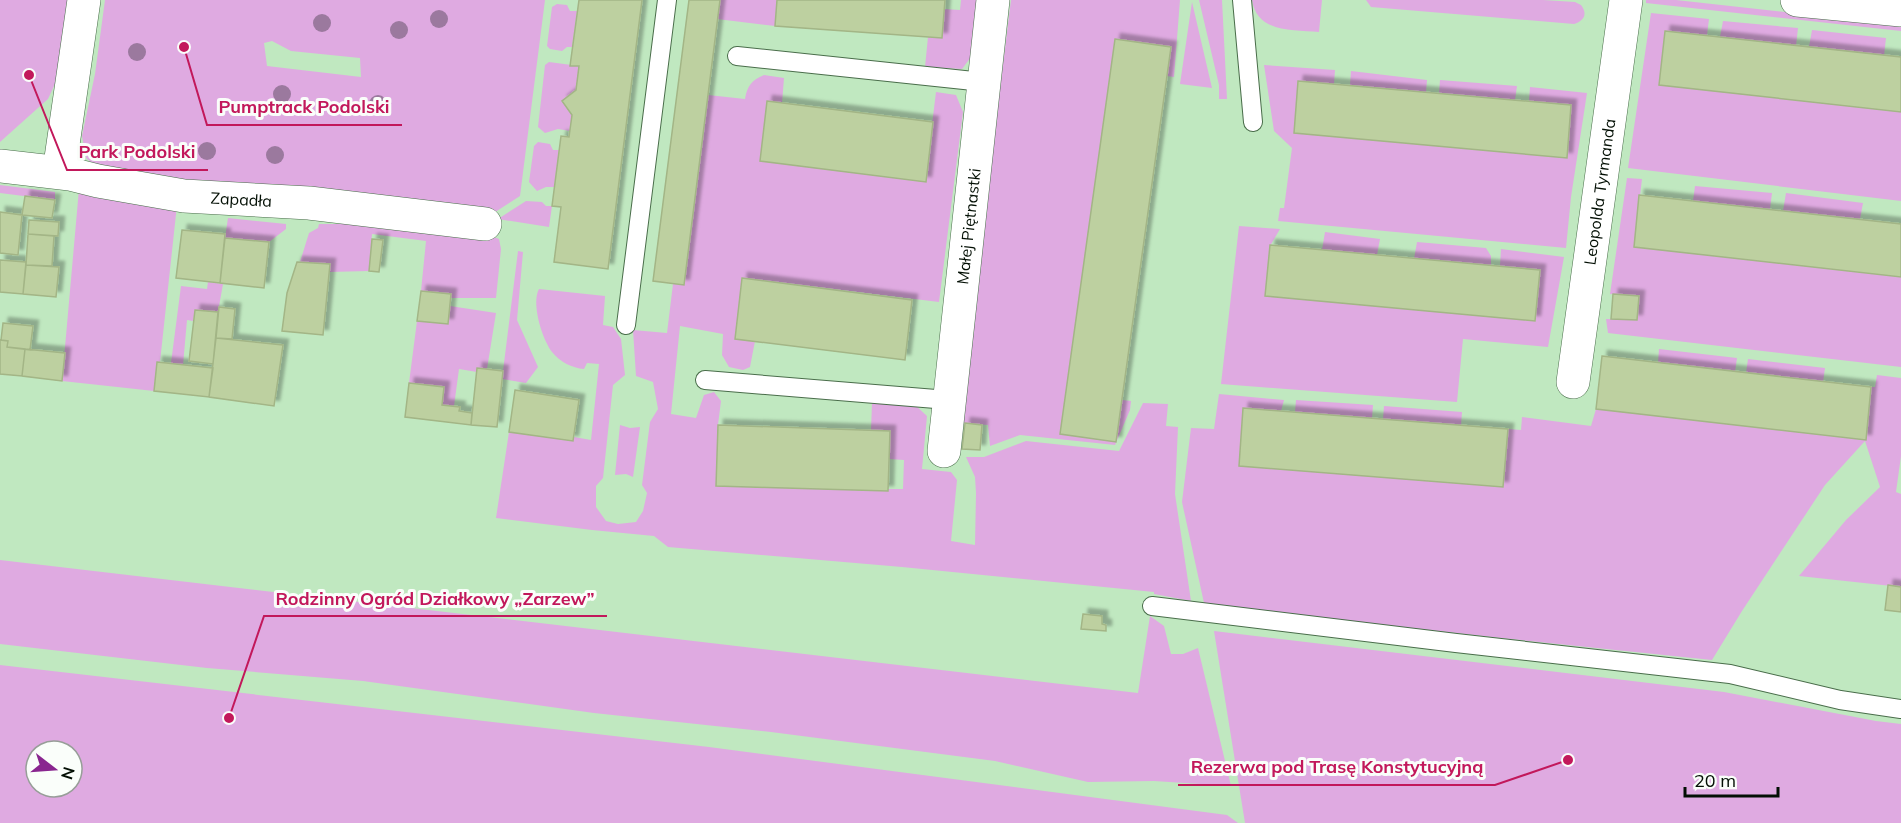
<svg xmlns="http://www.w3.org/2000/svg" width="1901" height="823" viewBox="0 0 1901 823" font-family="Mulish,sans-serif">
	<style>
		.green { fill: #dfaae1; fill-rule: evenodd }
		.building { fill: #bdd0a0; stroke: #a3b586; stroke-width: 1.5; filter: url(#shadow) }
		.lines { fill: none; stroke-linecap: round; stroke-linejoin: round }
		.service-casing { stroke: #496d4a; stroke-width: 20 }
		.minor-casing { stroke: #496d4a; stroke-width: 34 }
		.service { stroke: #fff; stroke-width: 18 }
		.minor { stroke: #fff; stroke-width: 33 }
		.tree { fill: #9b799e }
		.labels { text-anchor: middle; stroke-width: 6; stroke-linejoin: round; paint-order: stroke }
		.street-label { font-size: 16px; fill: #030f04; stroke: #fafefa }
		.leader { fill: none; stroke: #c2185b; stroke-width: 2 }
		.callout-dot { fill: #c2185b; stroke: #fafefa; stroke-width: 2 }
		.callout-label { font-size: 18px; text-anchor: middle; font-weight: bold; fill: #c2185b; stroke: #fafefa; stroke-width: 6; stroke-linejoin: round; paint-order: stroke }
	</style>
	<defs>
		<filter id="shadow"><feDropShadow dx="5.5" dy="-5.5" stdDeviation="1.5" flood-color="#0004"/></filter>
	</defs>
	<rect width="100%" height="100%" fill="#c0e8c0"/>
	<!-- green -->
	<path class="green" d="M0,0H73L65,62L48,99L0,142Z
		M105,0H545L520,196L489,216L103,172L86,158L82,136L95,74ZM272,41L291,51L360,58L361,77L267,66L264,43Z
		M720,0H777L775,26L717,19Z
		M961,0H979L971,57L962,69L925,67L928,37L944,9L960,10Z
		M1011,0H1180L1174,77L1167,76L1122,400L1131,401L1130,410L1115,445L1020,435L990,446L988,425L961,423L960,412Z
		M1199,0H1222L1227,99H1219V85Z
		M1252,0H1322L1319,32C1293,30 1257,33 1252,0Z
		M1366,0H1543L1575,2L1581,5C1588,14 1584,21 1574,24L1371,7Z
		M1646,0H1676L1901,25V31L1646,3Z
		M1192,2L1212,88L1180,84Z
		M557,4L567,5L570,11H577L572,47H567L562,51L550,49L547,46L552,7Z
		M1651,13L1709,19L1707,35L1665,31L1659,85L1901,112V201L1628,168Z
		M1723,21L1798,28L1796,46L1720,37Z
		M1812,30L1886,38L1884,56L1809,47Z
		M549,62L579,66L576,90L562,101L572,115L570,131L558,129L545,133L538,127L545,65Z
		M1264,65L1335,70L1334,84L1298,81L1294,133L1566,158L1571,105L1529,101L1530,87L1587,93L1571,197L1566,248L1278,221L1280,208H1284L1292,148L1274,131Z
		M1351,71L1427,80L1426,92L1350,85Z
		M764,75L784,78L782,103L767,102L760,161L925,182L936,92L956,95L963,112L939,302L743,278L735,338L755,341L750,367L743,370L729,367L722,355L723,334L680,326L671,414L696,418L704,395L714,392L721,401L718,425L716,486L887,491V489H903L904,460L889,459V431L871,430L872,403L915,405L927,416L922,469L951,472L957,480L951,541L975,545L976,493L975,477L966,457H984L1026,441L1119,451L1143,403L1168,404L1166,426L1178,427L1175,494L1191,601L1154,594V592L902,567L668,547L654,536L592,530L496,518L509,432L573,440L574,437L591,440L599,364L587,363L584,369C572,368 560,362 552,352C542,339 531,303 539,289L605,296L603,325L613,327L621,339L625,375L613,385L603,478L596,486V507L606,521L618,524L636,522L643,511L647,493L642,485L650,422L658,409L653,382L636,376L633,330L667,333L673,284L684,285L708,95L745,99C747,86 752,80 764,75Z
		M1440,80L1517,86L1515,100L1439,93Z
		M538,142L550,144L553,150H559L554,187H546L537,191L529,182L534,146Z
		M1627,178L1642,179L1634,247L1901,277V367L1608,333L1606,319L1637,320L1639,296L1610,294Z
		M0,185L55,192V200L0,193Z
		M1695,186L1772,193L1770,209L1693,201Z
		M79,189L177,205L160,362H157L154,391L62,381Z
		M1786,193L1863,203L1860,219L1783,211Z
		M526,201L542,202L546,206H552L549,227L498,219Z
		M228,218L286,224V229L269,242L225,238Z
		M319,224H360L486,234L499,239L501,249L496,298H451V294L421,291L426,241L372,234L369,271L329,272L330,264L300,262L309,233L318,228Z
		M1239,226L1280,229L1270,246L1265,296L1535,321L1540,270L1500,266L1501,249L1564,257L1548,347L1463,339L1457,402L1221,384Z
		M1325,232L1380,239L1377,255L1322,250Z
		M1417,242L1486,248L1491,256V266L1414,259Z
		M518,251L523,252L517,320L538,367L526,383L502,379Z
		M208,282L223,284L218,312L195,310L193,321L187,320L183,365L171,363L181,286L207,289Z
		M450,306L496,313L487,369L477,372L459,369L454,406L442,405L444,387L409,383L417,321L448,324Z
		M1659,349L1737,358L1735,372L1658,363Z
		M1748,359L1825,368L1823,382L1746,373Z
		M1877,375L1901,378V456L1896,492L1901,494V587L1799,576L1846,520L1880,487L1865,441L1825,485L1742,611L1712,660L1501,638L1249,610L1204,603L1182,502L1191,428L1214,429L1219,394L1284,400L1281,411L1243,408L1239,466L1503,487L1508,429L1521,430L1522,417L1591,426L1596,409L1865,440L1871,387H1875Z
		M1296,400L1373,405L1372,418L1295,412Z
		M1384,406L1462,412L1461,425L1383,419Z
		M620,425L630,428L640,427L633,477L626,474L615,475Z
		M0,560L1138,693L1150,616L1164,626L1171,654H1183L1198,648L1231,786L1154,781L1088,782L995,761L771,732L594,713L363,681L207,668L0,644Z
		M1214,631L1724,692L1876,721L1901,724V823H1245Z
		M0,665L709,747L1227,815L1238,823H0ZM36,751H72V787H36Z"/>
	<!-- building -->
	<path class="building" d="M579,0H642L608,269L554,262L561,207L552,206L561,136L569,137L572,115L562,101L576,90L579,66H570Z
		M689,0H720L684,285L653,281Z
		M777,0H945L942,38L775,26Z
		M1665,31L1901,57V112L1659,85Z
		M1115,39L1171,47L1116,442L1060,434Z
		M1298,81L1571,105L1567,158L1294,133Z
		M767,101L933,122L926,182L760,161Z
		M1639,195L1901,224V277L1634,247Z
		M25,196L55,200L52,218L22,215Z
		M0,212L22,215L18,255L0,253Z
		M29,220L59,222L58,236L28,234Z
		M182,230L225,234L220,283L176,278Z
		M28,234L54,236L52,266L26,265Z
		M225,238L269,242L264,288L220,283Z
		M372,239L383,240L379,272L369,271Z
		M1270,245L1540,270L1535,321L1265,296Z
		M0,260L26,262L23,294L0,292Z
		M297,262L330,264L323,335L282,331L287,293Z
		M26,265L59,267L56,297L23,294Z
		M742,278L912,300L905,360L735,339Z
		M421,291L451,294L448,324L417,321Z
		M1613,294L1639,296L1637,320L1611,319Z
		M219,307L235,309L232,339L216,338Z
		M195,310L218,312L213,364L189,361Z
		M3,323L33,326L30,350L7,347L8,341L1,340Z
		M216,338L283,345L274,406L209,397Z
		M0,340L8,341L7,347L25,349L22,376L0,374Z
		M25,349L65,353L62,381L22,376Z
		M1602,356L1871,387L1866,440L1596,409Z
		M157,362L213,368L209,397L154,391Z
		M477,368L503,371L497,427L471,425Z
		M409,383L444,387L442,405L460,407L459,411L472,413L471,425L405,417Z
		M515,390L579,400L573,441L509,432Z
		M1243,408L1508,429L1503,487L1239,466Z
		M965,423L982,425L980,450L962,449Z
		M718,425L890,431L888,491L716,486Z
		M1888,585L1901,587V612L1885,610Z
		M1083,614L1102,616V624L1106,625V631L1081,629Z"/>
	<g class="lines">
		<!-- service casing -->
		<g class="service-casing">
			<path id="service" d="M1242,0L1253,122
				M737,56L983,82
				M626,325L667,0
				M705,380L948,400
				M1152,606L1456,643L1730,674L1840,700L1901,709"/>
		</g>
		<!-- minor casing -->
		<g class="minor-casing">
			<g id="minor">
				<path d="M1797,0L1901,10"/>
				<path id="s1" d="M0,166L70,174L98,181L184,196L309,203L485,224"/>
				<path d="M59,172L84,0"/>
				<path id="s2" d="M1573,382L1626,0"/>
				<path id="s3" d="M944,451L993,0"/>
			</g>
		</g>
		<!-- service -->
		<use href="#service" class="service"/>
		<!-- minor -->
		<use href="#minor" class="minor"/>
	</g>
	<!-- trees -->
	<g class="tree">
		<circle cx="439" cy="19" r="9"/>
		<circle cx="322" cy="23" r="9"/>
		<circle cx="399" cy="30" r="9"/>
		<circle cx="137" cy="52" r="9"/>
		<circle cx="282" cy="94" r="9"/>
		<circle cx="378" cy="104" r="9"/>
		<circle cx="207" cy="151" r="9"/>
		<circle cx="275" cy="155" r="9"/>
	</g>
	<g class="labels">
		<!-- street labels -->
		<g class="street-label">
			<text dy="6" stroke="none"><textPath href="#s2" startOffset="192">Leopolda Tyrmanda</textPath></text>
			<text dy="6" stroke="none"><textPath href="#s1" startOffset="244">Zapadła</textPath></text>
			<text dy="6" stroke="none"><textPath href="#s3" startOffset="226">Małej Piętnastki</textPath></text>
		</g>
	</g>
	<!-- callouts -->
	<path class="leader" d="M184 47L207 125H402M29 75L67 170H208M229 718L264 616H607M1568 760L1495 785H1178"/>
	<g class="callout-dot">
		<circle cx="184" cy="47" r="6"/>
		<circle cx="29" cy="75" r="6"/>
		<circle cx="229" cy="718" r="6"/>
		<circle cx="1568" cy="760" r="6"/>
	</g>
	<g class="callout-label">
		<text x="304" y="113">Pumptrack Podolski</text>
		<text x="137" y="158">Park Podolski</text>
		<text x="435" y="605">Rodzinny Ogród Działkowy „Zarzew”</text>
		<text x="1337" y="773">Rezerwa pod Trasę Konstytucyjną</text>
	</g>
	<!-- north arrow -->
	<g transform="translate(54 769) rotate(107)"><circle r="28" fill="#fafefa" stroke="#979e98" stroke-width="1.5"/>
	<path d="M0-4.5L10 22L0 15L-10 22Z" fill="#89268f"/>
	<text y="-9" font-size="16" font-weight="bold" text-anchor="middle" fill="#030f04">N</text>
	</g>
	<!-- scale -->
	<path d="M1685 787v9h93v-9" fill="none" stroke="#030f04" stroke-width="3"/>
	<text x="1694" y="787" font-size="18" fill="#030f04" stroke="#fafefa" stroke-width="4.5" paint-order="stroke">20 m</text>
</svg>
